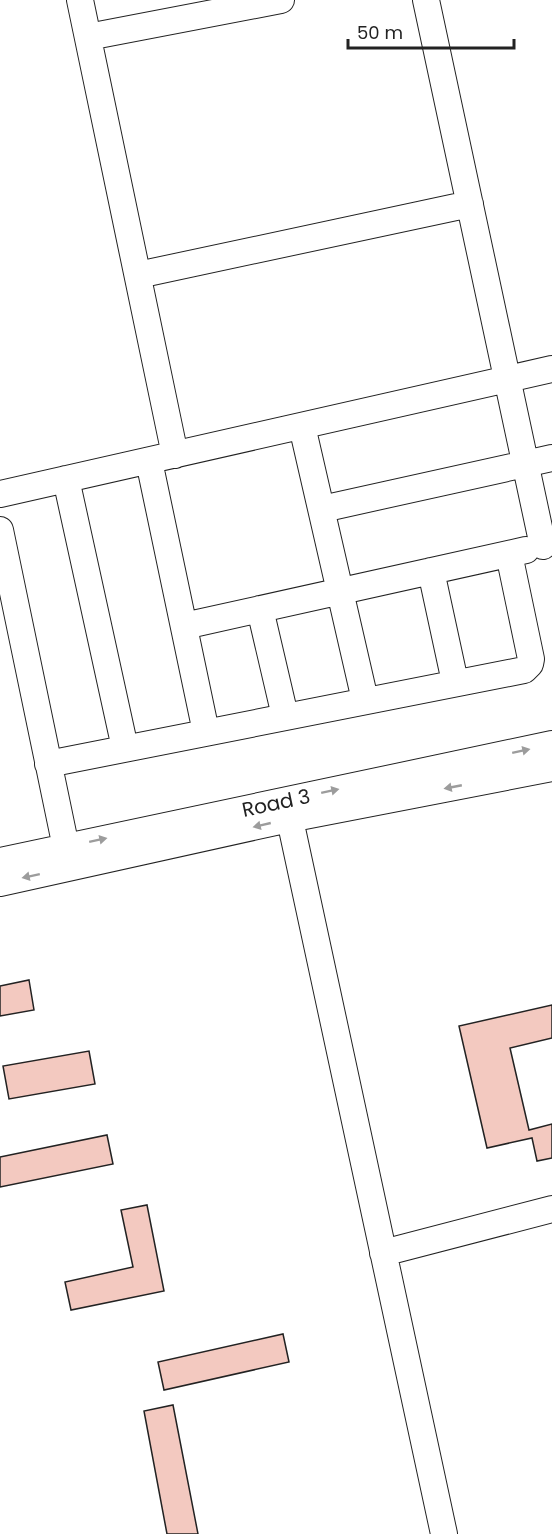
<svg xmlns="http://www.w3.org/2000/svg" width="552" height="1534" viewBox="0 0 552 1534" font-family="Poppins,sans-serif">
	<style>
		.building { fill: #f3c9c0; stroke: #222; stroke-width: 1.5 }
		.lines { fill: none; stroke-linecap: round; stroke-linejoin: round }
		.minor-casing { stroke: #222; stroke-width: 28 }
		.minor { stroke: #fff; stroke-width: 26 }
		.oneway { fill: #9c9c9c }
		.labels { text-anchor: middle; stroke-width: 4.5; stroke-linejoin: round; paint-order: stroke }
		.street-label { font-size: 20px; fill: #222; stroke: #fff }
	</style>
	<rect width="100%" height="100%" fill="#fff"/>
	<!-- building -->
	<path class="building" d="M29,980L34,1010L0,1016V986Z
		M552,1005V1038L510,1048L529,1130L552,1124V1158L537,1161L532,1138L487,1148L459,1026Z
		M89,1051L95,1084L9,1099L3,1066Z
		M107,1135L113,1164L0,1187V1157Z
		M147,1205L164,1291L71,1310L65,1282L133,1267L121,1210Z
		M283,1334L289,1362L164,1390L158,1362Z
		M173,1405L198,1534H167L144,1411Z"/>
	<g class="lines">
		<!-- minor casing -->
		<g class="minor-casing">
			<path id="minor" d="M80,0L175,455
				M426,0L543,546
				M88,37L281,0
				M138,275L470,204
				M302,426L365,700
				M149,461L206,732
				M66,479L125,748
				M0,494L552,369
				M322,509L552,458
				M0,530L69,862
				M431,571L455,682
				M260,609L285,716
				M184,626L526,550
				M48,764L524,670L530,664L531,659L509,554
				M286,801L444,1534
				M0,861L552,744
				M0,883L289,819L552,768
				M383,1253L552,1209"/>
		</g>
		<!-- minor -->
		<use href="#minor" class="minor"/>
	</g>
	<!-- one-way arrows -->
	<defs><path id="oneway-solid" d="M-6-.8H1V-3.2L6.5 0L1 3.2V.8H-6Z" transform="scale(1.5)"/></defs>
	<g class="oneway">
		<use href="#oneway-solid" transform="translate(521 751) rotate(-12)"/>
		<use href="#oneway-solid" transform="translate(453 787) rotate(169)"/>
		<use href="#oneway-solid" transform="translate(330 791) rotate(-12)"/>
		<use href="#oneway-solid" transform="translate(262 825) rotate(167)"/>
		<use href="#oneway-solid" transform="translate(98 840) rotate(-12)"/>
		<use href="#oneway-solid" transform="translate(31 876) rotate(168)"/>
	</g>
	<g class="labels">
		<!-- street labels -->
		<g class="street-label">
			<text transform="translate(276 803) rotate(-12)" y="7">Road 3</text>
		</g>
	</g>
	<!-- scale -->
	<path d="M348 39v9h166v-9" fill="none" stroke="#222222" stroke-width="3"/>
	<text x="357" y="39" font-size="18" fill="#222222" stroke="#ffffff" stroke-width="4.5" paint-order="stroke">50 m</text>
</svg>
